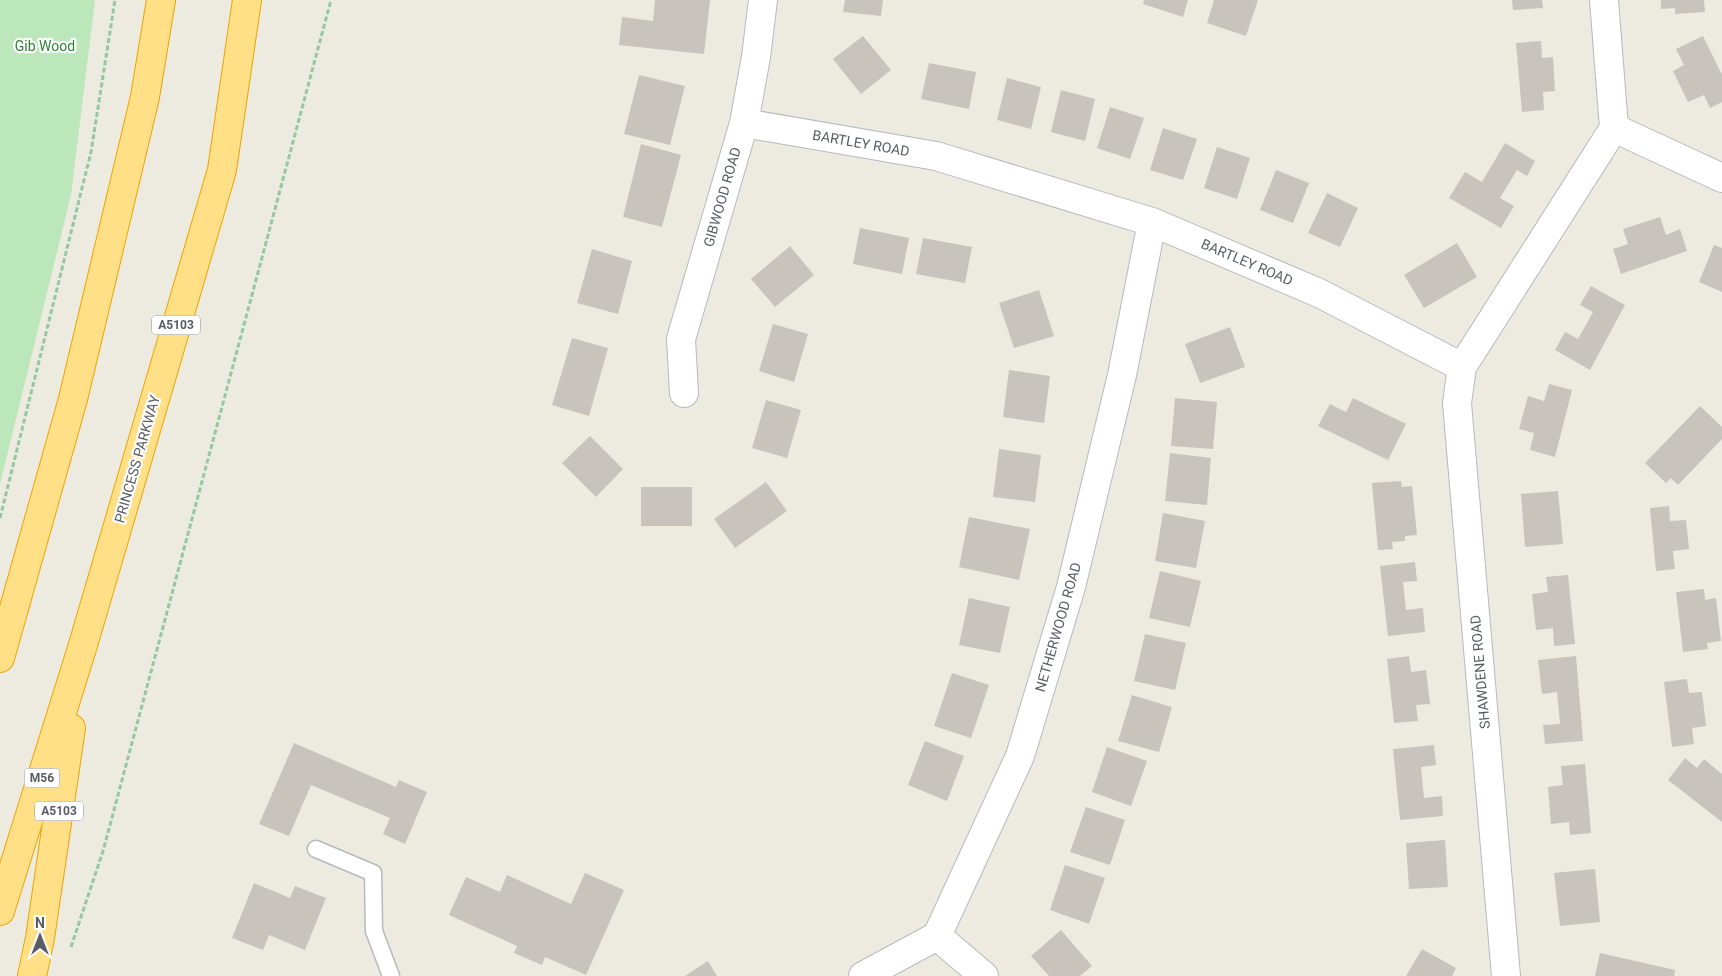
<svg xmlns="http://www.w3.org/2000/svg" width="1722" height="976" viewBox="0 0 1722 976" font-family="Roboto,sans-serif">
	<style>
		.green { fill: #bbe7bb }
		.building { fill: #c8c4bd }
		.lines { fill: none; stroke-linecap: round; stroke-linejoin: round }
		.lane-casing { stroke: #b6b9be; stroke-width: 19 }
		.street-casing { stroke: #b6b9be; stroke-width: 30 }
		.highway-casing { stroke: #eea400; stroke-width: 30 }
		.path { stroke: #93c8a3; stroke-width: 3; stroke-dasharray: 5 2.5; stroke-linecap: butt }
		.lane { stroke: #fff; stroke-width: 16 }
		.street { stroke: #fff; stroke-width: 28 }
		.highway { stroke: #ffe086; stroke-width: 28 }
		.labels { text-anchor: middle; stroke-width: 4.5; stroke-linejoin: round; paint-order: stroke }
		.shield { fill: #fff; stroke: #8b8e92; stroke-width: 1 }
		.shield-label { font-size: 12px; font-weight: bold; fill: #595d63 }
		.park-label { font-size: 14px; fill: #2e8433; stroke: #fff }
		.street-label { font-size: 14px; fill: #595d63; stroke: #fff }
	</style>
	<rect width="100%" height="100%" fill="#edeae0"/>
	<!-- green -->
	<path class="green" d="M0,0H95L71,195L0,484Z"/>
	<!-- building -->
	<path class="building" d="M655,0H710L704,54L619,45L622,17L653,21Z
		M845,0H883L881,16L843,12Z
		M1144,0H1188L1183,17L1143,4Z
		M1214,0H1258L1246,36L1207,23Z
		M1512,0H1542L1543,8L1513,10Z
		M1661,0H1704L1705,12L1675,14V8L1661,9Z
		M863,36L891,70L861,94L833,59Z
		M1703,36L1722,75V102L1710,108L1704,95L1688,102L1673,71L1684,65L1676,49Z
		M1541,41L1542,58L1553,57L1555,91L1543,92L1544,110L1522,112L1516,43Z
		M929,63L976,72L969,109L921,99Z
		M639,75L685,86L670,145L624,134Z
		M1007,78L1041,87L1031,129L997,120Z
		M1061,90L1095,99L1085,141L1051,132Z
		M1110,107L1144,118L1130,159L1097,148Z
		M1163,128L1197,139L1183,180L1150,170Z
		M1505,143L1535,161L1527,176L1517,170L1500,198L1514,206L1501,228L1449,198L1465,172L1482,182Z
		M641,144L681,155L662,227L623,217Z
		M1217,147L1250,158L1237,199L1204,188Z
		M1276,170L1309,183L1293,223L1260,210Z
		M1327,193L1358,208L1340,247L1308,233Z
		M1660,217L1666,235L1680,229L1687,251L1621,274L1613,249L1628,244L1623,229Z
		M860,228L909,238L902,274L853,264Z
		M923,238L972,247L965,283L916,274Z
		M1457,243L1477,277L1424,308L1404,275Z
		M1714,245L1722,248V292L1699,282Z
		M790,246L814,275L775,307L751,279Z
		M592,249L632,261L618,314L577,303Z
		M1591,286L1625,305L1590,370L1555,350L1565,332L1578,339L1593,312L1580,305Z
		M1039,290L1054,336L1014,348L999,303Z
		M773,324L808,334L794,382L759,371Z
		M1230,327L1245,367L1200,383L1185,344Z
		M572,338L608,348L589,416L552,405Z
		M1009,370L1050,376L1044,423L1003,417Z
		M1549,384L1572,390L1555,457L1530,450L1534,433L1519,429L1528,396L1544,401Z
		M1175,398L1217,402L1213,449L1171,446Z
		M1353,398L1406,424L1388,460L1318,426L1330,404L1346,412Z
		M766,400L801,410L787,458L752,448Z
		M1700,406L1722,427V439L1678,485L1671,478L1666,483L1645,463Z
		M590,436L623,469L596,497L562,463Z
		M999,449L1041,455L1035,502L993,497Z
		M1170,453L1211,458L1207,505L1165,501Z
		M1401,481L1402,487L1412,486L1417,535L1405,536V541L1392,542L1393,549L1378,550L1372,483Z
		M766,482L787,511L735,548L714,519Z
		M641,487H692V526H641Z
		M1558,491L1563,544L1525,547L1521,494Z
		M1669,506L1670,521L1686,520L1689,549L1673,551L1675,569L1656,571L1650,508Z
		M1163,513L1205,521L1196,568L1155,561Z
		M969,517L1030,529L1019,580L959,567Z
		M1415,562L1417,581L1403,582L1406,610L1423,608L1425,632L1388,636L1380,566Z
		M1160,571L1201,581L1190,627L1149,618Z
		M1568,575L1575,644L1554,646L1553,628L1536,630L1532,594L1548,592L1546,577Z
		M1704,589L1705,600L1716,598L1721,641L1707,643L1708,649L1683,652L1676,592Z
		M969,598L1010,607L1000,653L959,645Z
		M1145,634L1186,643L1175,690L1134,681Z
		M1409,656L1411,672L1426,670L1430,704L1416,705L1418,721L1394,723L1387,659Z
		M1576,656L1583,741L1545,744L1543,725L1560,724L1557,692L1542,694L1538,660Z
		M952,673L989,685L971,738L934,726Z
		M1687,679L1689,693L1702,692L1706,726L1692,728L1694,744L1672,747L1664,682Z
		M1132,695L1172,707L1159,752L1118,741Z
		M925,741L964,756L947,801L908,785Z
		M294,743L396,787L399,780L427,792L405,844L383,834L390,818L311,785L289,836L259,824Z
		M1434,745L1436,765L1421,767L1424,798L1442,796L1443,816L1400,820L1393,749Z
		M1107,747L1147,761L1131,806L1092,792Z
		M1685,758L1697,768L1704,759L1722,774V822L1668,780Z
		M1585,764L1591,833L1570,835L1569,822L1551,824L1548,787L1563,785L1561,766Z
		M1086,807L1125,820L1110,865L1070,852Z
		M1445,840L1448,887L1409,889L1406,843Z
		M1065,865L1105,878L1089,924L1050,910Z
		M1595,869L1600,922L1560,926L1554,873Z
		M585,873L624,890L586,975L545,957L542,965L514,953L517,946L449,915L466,877L500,892L507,875L571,904Z
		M254,883L290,898L295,886L326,898L305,950L269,935L263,950L232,938Z
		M1061,930L1092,966L1080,976H1049L1031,956Z
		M1422,949L1456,968L1452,976H1406Z
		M1600,953L1675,970L1674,976H1595Z
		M708,961L717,976H685Z"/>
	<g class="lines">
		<!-- lane casing -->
		<g class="lane-casing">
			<path id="lane" d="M316,849L373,873L374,931L391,976"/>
		</g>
		<!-- street casing -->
		<g class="street-casing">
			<path id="street" d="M1604,0L1614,128
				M744,123L936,156L1152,222L1319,293L1462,367L1614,128
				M1614,128L1722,178
				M1462,367L1457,403L1506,976
				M684,393L681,339L744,123L756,57L763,0
				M937,936L984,976
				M863,976L937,936L1020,756L1071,587L1122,375L1152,222"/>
		</g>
		<!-- highway casing -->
		<g class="highway-casing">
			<path id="highway" d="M0,658L73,399L145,97L161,0
				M0,911L83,645L222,170L247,0
				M32,976L40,938L71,728"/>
		</g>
		<!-- path -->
		<path class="path" d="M0,518L91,152L115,0
			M71,947L103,851L331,0"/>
		<!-- lane -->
		<use href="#lane" class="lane"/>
		<!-- street -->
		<use href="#street" class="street"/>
		<!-- highway -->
		<use href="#highway" class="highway"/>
	</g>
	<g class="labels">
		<!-- shield labels -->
		<g class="shield">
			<rect x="152" y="315.5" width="48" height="19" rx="4"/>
			<rect x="24.5" y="768.5" width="35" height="19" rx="4"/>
			<rect x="35" y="801.5" width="48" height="19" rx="4"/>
		</g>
		<g class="shield-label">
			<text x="176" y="329">A5103</text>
			<text x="42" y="782">M56</text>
			<text x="59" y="815">A5103</text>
		</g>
		<!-- park labels -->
		<g class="park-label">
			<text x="45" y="51">Gib Wood</text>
		</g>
		<!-- street labels -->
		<g class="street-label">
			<text transform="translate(861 143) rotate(10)" y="5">BARTLEY ROAD</text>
			<text transform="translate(722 197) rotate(-74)" y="5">GIBWOOD ROAD</text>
			<text transform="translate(1247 262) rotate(23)" y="5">BARTLEY ROAD</text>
			<text transform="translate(137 459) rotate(-74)" y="5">PRINCESS PARKWAY</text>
			<text transform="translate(1058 627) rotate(-74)" y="5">NETHERWOOD ROAD</text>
			<text transform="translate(1480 672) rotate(-95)" y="5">SHAWDENE ROAD</text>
		</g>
	</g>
	<!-- north arrow -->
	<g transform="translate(40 936)" stroke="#ffffff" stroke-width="4" paint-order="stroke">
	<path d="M0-4L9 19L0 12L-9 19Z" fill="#595d63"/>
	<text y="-8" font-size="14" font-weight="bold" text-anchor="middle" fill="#595d63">N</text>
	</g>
</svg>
